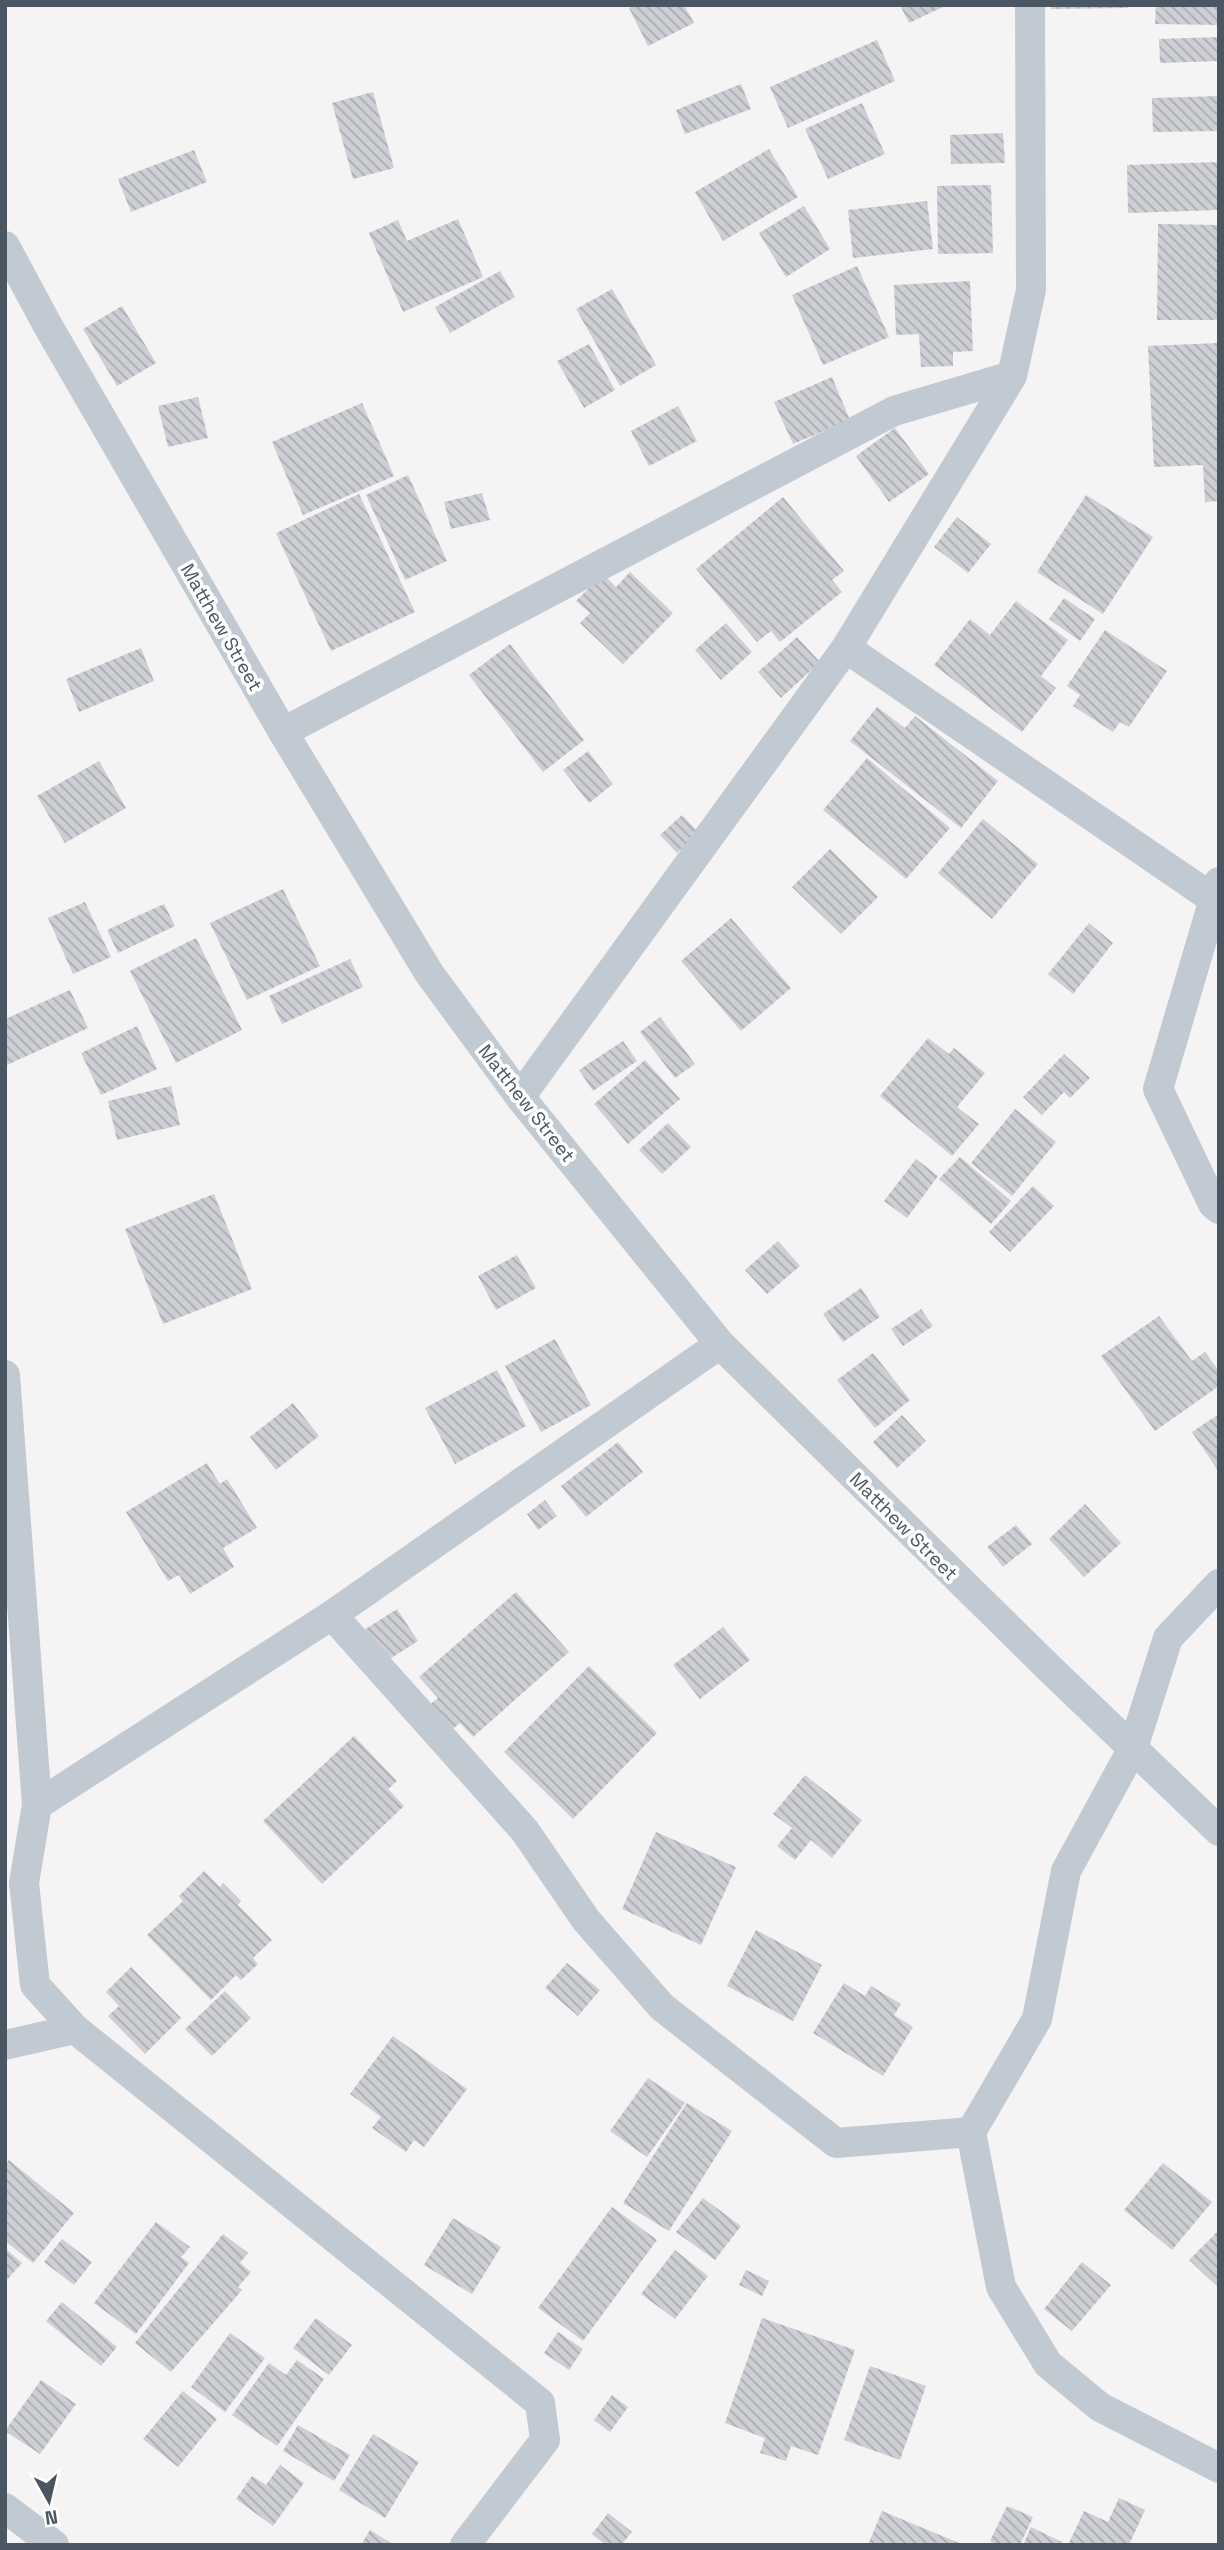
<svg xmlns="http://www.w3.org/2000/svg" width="1224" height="2550" viewBox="0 0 1224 2550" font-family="'Space Grotesk',sans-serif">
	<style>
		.building { fill: url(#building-back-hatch) }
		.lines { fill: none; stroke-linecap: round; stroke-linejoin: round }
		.minor { stroke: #c1cad2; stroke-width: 30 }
		.labels { text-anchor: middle; stroke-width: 7; stroke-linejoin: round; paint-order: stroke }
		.street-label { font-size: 19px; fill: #4a5661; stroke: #fff }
	</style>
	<defs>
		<pattern id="building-back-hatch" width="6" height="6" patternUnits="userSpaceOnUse" patternTransform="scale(1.75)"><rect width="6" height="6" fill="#cdcfd5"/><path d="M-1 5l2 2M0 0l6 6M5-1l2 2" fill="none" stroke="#a8abb0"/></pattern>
	</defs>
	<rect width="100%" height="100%" fill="#f5f3f3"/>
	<!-- building -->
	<path class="building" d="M634,5H684L694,23L648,46L629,8Z
		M900,5H947L909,23Z
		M1051,5H1128V8L1051,9Z
		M1156,5H1219V25L1155,24Z
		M1219,37V61L1160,63L1159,39Z
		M877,40L895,81L788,128L770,87Z
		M741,84L751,109L685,134L676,110Z
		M373,92L394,168L353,179L332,103Z
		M1219,96V131L1153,132L1152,98Z
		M862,103L885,154L828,179L805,129Z
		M1003,133L1005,163L951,164L950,135Z
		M769,149L798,197L723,241L695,192Z
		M194,150L207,182L131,212L118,179Z
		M1219,162V210L1128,213L1127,165Z
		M991,185L993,253L938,254L937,186Z
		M927,201L933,249L853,258L848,210Z
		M804,206L830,249L786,277L759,233Z
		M458,219L483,277L403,312L369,233L398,220L407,241Z
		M1158,224L1219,225V320H1157Z
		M857,266L889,337L823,365L792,295Z
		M500,271L515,297L450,333L435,307Z
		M970,281L973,351L953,352V366L921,367L919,334L896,335L894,285Z
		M612,289L656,365L620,386L576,309Z
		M122,306L156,363L117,386L83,329Z
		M1218,343L1219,501L1205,502L1203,465L1154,467L1148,346Z
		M589,344L615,390L584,408L557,361Z
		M832,377L850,420L793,444L774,402Z
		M198,397L208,438L168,447L158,406Z
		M362,403L394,476L303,515L272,442Z
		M678,406L697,441L649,466L631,431Z
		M895,428L929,474L889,502L856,456Z
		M408,475L447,561L405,580L366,495Z
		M482,493L490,520L451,529L444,502Z
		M359,494L415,612L331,651L276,533Z
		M1086,495L1153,537L1103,614L1037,572Z
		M783,497L844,571L832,580L842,592L780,642L771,631L757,642L696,569Z
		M957,517L991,544L968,573L934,547Z
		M630,572L673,613L623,664L580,623L590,613L576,601L603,574L616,587Z
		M1064,598L1095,619L1080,641L1049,619Z
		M1016,601L1068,640L1041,676L1056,688L1022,732L934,665L970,619L990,635Z
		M726,623L752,652L721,680L695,650Z
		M1105,630L1167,671L1129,727L1120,722L1113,732L1073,706L1080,695L1067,686Z
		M797,637L820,662L781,698L758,672Z
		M510,644L584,740L543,772L469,675Z
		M141,648L154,681L79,712L66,679Z
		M877,707L905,728L915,716L998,781L961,828L850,741Z
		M588,751L613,784L589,803L563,770Z
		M867,758L950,828L906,879L823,810Z
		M99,761L126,808L65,843L37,796Z
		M682,815L699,833L677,853L660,835Z
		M983,819L1038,864L992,919L938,873Z
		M830,849L878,897L841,934L792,887Z
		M283,889L320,966L247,1000L210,923Z
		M85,902L111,957L73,974L48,918Z
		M164,904L175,926L118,953L107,930Z
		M731,918L791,988L741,1031L681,961Z
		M1089,923L1113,943L1073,994L1048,974Z
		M196,938L242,1030L176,1063L130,971Z
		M350,959L363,987L282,1024L269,996Z
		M70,990L88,1028L5,1066V1019Z
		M660,1017L695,1064L675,1078L640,1032Z
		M137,1026L157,1069L101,1095L81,1053Z
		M928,1038L949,1054L954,1048L985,1073L957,1107L979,1124L952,1156L880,1096Z
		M623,1041L637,1061L593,1091L579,1070Z
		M1064,1054L1090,1078L1070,1098L1064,1092L1042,1115L1023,1097Z
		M645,1060L680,1099L628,1144L594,1104Z
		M171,1086L180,1125L117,1140L108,1101Z
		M1015,1109L1056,1142L1012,1196L971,1163Z
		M668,1123L691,1147L662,1174L639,1150Z
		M960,1157L1011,1201L991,1224L939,1179Z
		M916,1159L938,1176L907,1218L884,1201Z
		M1033,1186L1054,1206L1010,1252L989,1232Z
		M214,1194L252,1289L163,1324L125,1229Z
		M778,1241L800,1266L767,1294L745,1270Z
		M517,1255L536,1288L496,1310L478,1276Z
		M861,1288L880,1317L843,1342L823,1314Z
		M921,1309L933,1326L903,1346L891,1329Z
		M1159,1316L1192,1361L1205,1352L1219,1371V1386L1155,1431L1101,1356Z
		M555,1339L591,1405L541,1432L505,1366Z
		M873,1353L910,1400L875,1428L837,1380Z
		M497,1370L526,1426L455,1464L425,1408Z
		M293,1403L319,1436L276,1470L250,1437Z
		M1219,1414V1472L1192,1432Z
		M902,1415L926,1441L897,1468L873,1442Z
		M618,1442L643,1472L586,1517L561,1486Z
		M207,1463L220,1484L227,1479L257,1528L223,1548L234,1567L190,1594L179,1575L168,1581L126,1512Z
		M545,1500L557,1516L538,1530L527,1514Z
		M1085,1504L1121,1543L1084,1577L1049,1539Z
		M1016,1525L1032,1544L1003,1567L987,1547Z
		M516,1592L569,1652L473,1737L460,1723L450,1731L428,1706L438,1698L419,1677Z
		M397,1609L418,1641L385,1662L364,1630Z
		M723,1627L750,1660L700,1699L673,1665Z
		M589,1666L657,1733L573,1819L504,1752Z
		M354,1736L397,1781L388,1789L404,1806L322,1884L263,1821Z
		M805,1775L862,1820L832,1858L811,1840L795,1860L777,1846L792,1828L773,1814Z
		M656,1832L736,1867L701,1945L622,1909Z
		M204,1871L220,1887L223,1883L241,1901L238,1905L272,1940L253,1958L258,1964L241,1980L236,1975L211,2000L147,1935L183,1901L179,1896Z
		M756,1930L822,1965L793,2021L727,1986Z
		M567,1963L600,1990L578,2016L545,1988Z
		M131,1967L181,2018L145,2054L108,2016L119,2006L106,1992Z
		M844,1983L865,1996L871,1986L901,2004L894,2015L913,2027L883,2076L813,2033Z
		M225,1991L251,2018L212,2056L185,2029Z
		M393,2036L467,2089L424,2147L414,2140L406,2152L372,2128L381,2117L350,2094Z
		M648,2078L685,2103L647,2157L610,2131Z
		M687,2103L732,2131L669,2231L623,2203Z
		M9,2160L74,2213L33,2263L5,2241V2165Z
		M1163,2163L1212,2202L1172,2250L1124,2210Z
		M703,2198L741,2226L715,2260L676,2232Z
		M612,2207L657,2240L583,2341L538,2308Z
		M453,2218L501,2247L472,2294L424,2265Z
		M156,2222L190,2247L181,2257L189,2263L136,2334L94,2303Z
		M1219,2230V2288L1189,2260Z
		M223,2234L248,2253L240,2263L251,2272L238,2287L242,2290L171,2372L135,2343Z
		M62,2239L92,2262L74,2285L44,2262Z
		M5,2248L22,2263L5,2282Z
		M675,2250L708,2276L675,2319L641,2294Z
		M1082,2262L1111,2285L1072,2331L1044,2309Z
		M746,2270L769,2281L762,2296L739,2285Z
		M62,2302L117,2347L101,2366L46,2321Z
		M316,2318L352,2345L329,2375L293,2348Z
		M762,2318L855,2350L818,2455L791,2446L786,2461L760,2453L765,2438L725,2423Z
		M558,2332L583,2349L569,2370L544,2353Z
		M230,2333L265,2358L225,2412L191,2387Z
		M297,2360L324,2379L277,2446L232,2415L269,2363L286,2375Z
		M870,2366L926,2386L900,2460L844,2440Z
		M41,2380L76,2404L40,2454L5,2431Z
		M183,2391L217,2419L178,2467L143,2439Z
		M612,2395L628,2407L610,2432L594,2420Z
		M298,2425L350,2455L334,2481L283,2451Z
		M373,2434L419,2462L385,2518L339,2490Z
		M280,2465L304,2483L273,2526L236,2499L252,2476L266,2485Z
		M1119,2498L1145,2510L1129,2545H1068L1084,2511L1108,2522Z
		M1007,2506L1033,2517L1020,2545H997L990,2541Z
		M882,2511L964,2545H868Z
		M608,2513L632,2532L621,2545H606L592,2534Z
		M1031,2527L1062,2542L1060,2545H1023Z
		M370,2530L394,2545H361Z"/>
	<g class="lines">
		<!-- minor -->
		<path class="minor" d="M5,246L48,326L283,732L429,973L520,1097L720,1344L1049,1668L1219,1831
			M846,648L1212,898
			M283,732L894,411L1012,376
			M1219,882L1158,1089L1213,1204L1219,1209
			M520,1097L846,648L1012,376L1031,290L1030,5
			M5,1375L37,1805
			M1219,1584L1168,1638L1133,1748L1066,1871L1037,2019L971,2132L1001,2287L1048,2364L1100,2407L1219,2468
			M332,1615L525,1831L586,1920L662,2007L836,2143L971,2132
			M5,2045L75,2029
			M5,2508L54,2545
			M465,2545L545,2440L540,2403L75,2029L35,1985L24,1883L37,1805L332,1615L720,1344"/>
	</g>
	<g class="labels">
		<!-- street labels -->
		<g class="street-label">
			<text transform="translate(222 627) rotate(60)" y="7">Matthew Street</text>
			<text transform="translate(527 1103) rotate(52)" y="7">Matthew Street</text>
			<text transform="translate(904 1526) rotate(45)" y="7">Matthew Street</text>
		</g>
	</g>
	<!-- border -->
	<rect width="1224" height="2550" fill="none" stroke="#4a5661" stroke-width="14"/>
	<!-- north arrow -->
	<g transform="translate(49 2501) rotate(172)" stroke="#ffffff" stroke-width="5" paint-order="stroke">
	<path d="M0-5L12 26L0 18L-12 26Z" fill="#4a5661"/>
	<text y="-10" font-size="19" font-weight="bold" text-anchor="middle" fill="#4a5661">N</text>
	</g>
</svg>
